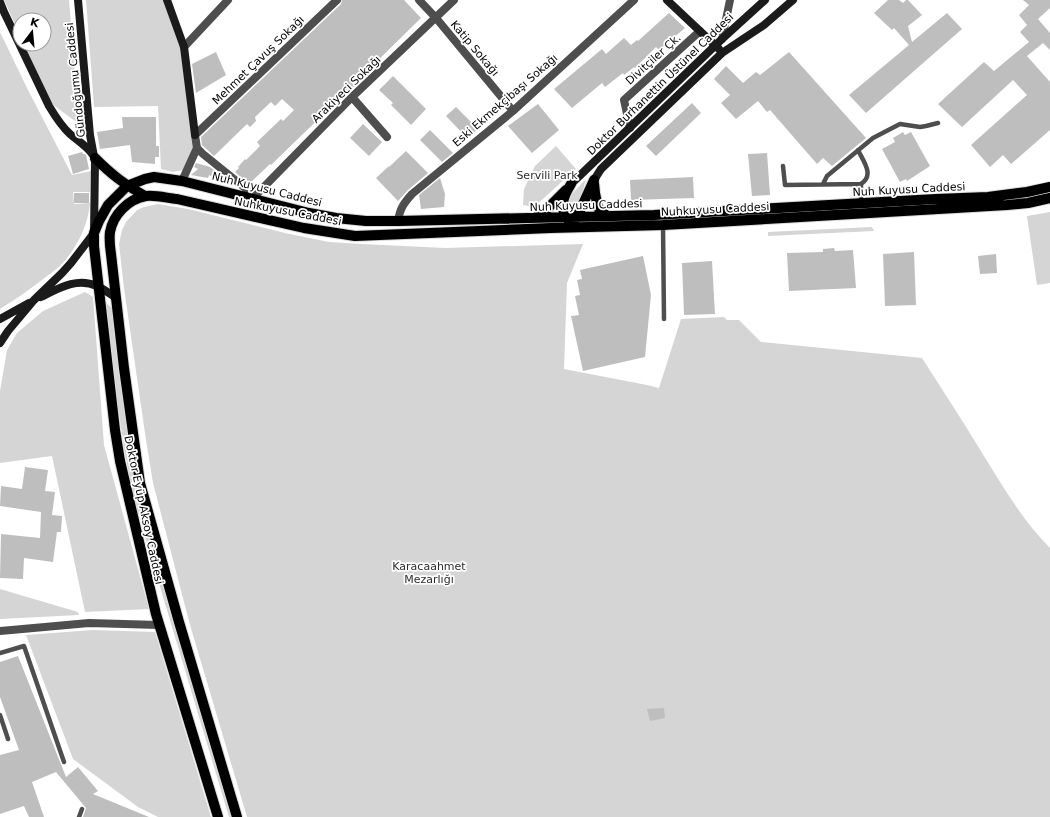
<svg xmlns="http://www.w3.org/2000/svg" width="1050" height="817" viewBox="0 0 1050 817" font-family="'DejaVu Sans',sans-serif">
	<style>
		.green { fill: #d5d5d5 }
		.building { fill: #bebebe }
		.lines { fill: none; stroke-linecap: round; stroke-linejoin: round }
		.primary-casing { stroke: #dbdbdb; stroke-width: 12 }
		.lane { stroke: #4e4e4e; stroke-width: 4.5 }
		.street { stroke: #4e4e4e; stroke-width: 8 }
		.secondary { stroke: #1b1b1b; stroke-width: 8 }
		.primary { stroke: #000; stroke-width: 10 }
		.labels { text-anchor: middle; stroke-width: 3.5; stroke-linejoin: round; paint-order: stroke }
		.street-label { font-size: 11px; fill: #000; stroke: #fff }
		.park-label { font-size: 11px; fill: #2c2c2c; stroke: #fff }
	</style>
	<rect width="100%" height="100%" fill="#fff"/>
	<!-- green -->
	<path class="green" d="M4,0H69L79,124L52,104L24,44H44V20H20V35Z
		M86,0H166L183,45L199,146L183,170L173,172L161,169L158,106L94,107Z
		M0,32L27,88L72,175L91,171L90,192H73L74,204L90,203C88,227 76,249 60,266C53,272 45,277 38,283C26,292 13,301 0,309Z
		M556,146L576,169L534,207L523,205L524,189L535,166Z
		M586,179C583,189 581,202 573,209L568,207L569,197Z
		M158,204L188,209L285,233L329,242L362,244L445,248L583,244L567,283L564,369L647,385L659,388L681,319L724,317L727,320H739L761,342L922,358C941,388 961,418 979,448C1001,483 1021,519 1050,548V817H247L190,625L153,483L146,440L124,288L119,244L122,230L126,222L137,210L144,207Z
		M1050,212V283L1037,285L1027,216Z
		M872,227L874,231L768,236V232Z
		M85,292L93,297L104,445L149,609L85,612L52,456L0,463V391L7,350L17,333L43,311Z
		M106,303L112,308L113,315L132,454L234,817H229L137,510L132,489L125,454L115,387Z
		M0,589L78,612L79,615L0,619Z
		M93,630L155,632L211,817H158L138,807L73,759L26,635Z"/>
	<!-- building -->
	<path class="building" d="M342,0H404L421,18L365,73L366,75L354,87L353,86L338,100L271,165L270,164L249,184L235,172L239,168L238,167L245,159L246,160L260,146L257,142L281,119L283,121L294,110L282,99L275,106L271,102L255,117L256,121L250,127L247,124L214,156L202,145L201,137L341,4Z
		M888,0H899L903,3L906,0H908L922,15L908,26L912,42L947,13L962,29L866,113L849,95L909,45L894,28L892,30L874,13Z
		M1023,0H1050V8L1038,19L1050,33V50L1043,43L1027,56L1050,82V130L1011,164L1003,155L990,167L971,145L1027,95L1013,80L962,127L938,104L984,62L994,71L1029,42L1020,32L1027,25L1019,15L1029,5Z
		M669,13L685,28L659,50L656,47L635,68L634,67L624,75L623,73L605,87L602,83L572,108L554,89L602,49L606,54L624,38L631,45L637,40L638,41Z
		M216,52L226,75L196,93L192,64Z
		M789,52L866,138L832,166L823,158L817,164L770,110L767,112L758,101L736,119L721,103L730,95L714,79L726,66L743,83L756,72L760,75Z
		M393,76L426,109L411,125L391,105L393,103L379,90Z
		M692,103L701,113L656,156L646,146Z
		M538,104L559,130L532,153L508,126Z
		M456,107L478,129L467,138L446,116Z
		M122,117H156V146H159V157H155V164L132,162L130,145L100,149L97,132L123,128Z
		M363,124L382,142L369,156L350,138Z
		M430,130L453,153L442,162L420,140Z
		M903,132L905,135L911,132L930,166L907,181L906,179L900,182L882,149L895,142L893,138Z
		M406,151L428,173L408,190L398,201L376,178L389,166V167Z
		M82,152L83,154H85L86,155L89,169L73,174L68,156Z
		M767,153L770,195L752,196L748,154Z
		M196,163L210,167L222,176L219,181L209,175L208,178L191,175L198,169L194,167Z
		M693,177L694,198L631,200L630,180Z
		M440,178L445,194L444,207L421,209L419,195Z
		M74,193H89V203H74Z
		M834,248L835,251L853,250L856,288L789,291L787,253L823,252V249Z
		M914,252L916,305L885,306L883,254Z
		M996,254L997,273L980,274L978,256Z
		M643,256L651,295L645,357L583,371L571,316L579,315L575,296L580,295L577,280L582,279L580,270Z
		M712,261L715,314L684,315L682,263Z
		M25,467L48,470L45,491L55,492L52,515L62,516L61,532H57L53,562L24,558L23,579L0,578L1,534L40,538L41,512L0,506L1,486L22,489Z
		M18,656L66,777L78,767L98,791L93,794L149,817H83L86,808L56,772L32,782L44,817H29L24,806L0,814V755L19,750L0,697V662Z
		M664,708L665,718L650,721L647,709Z"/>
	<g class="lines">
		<!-- primary casing -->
		<g class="primary-casing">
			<path id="primary" d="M95,158C112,175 124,184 145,196
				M594,183L595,193L598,208L607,216
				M535,218L546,210L566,190
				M574,221L577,217L594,180
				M570,222C558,209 563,197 571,184
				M218,817L156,614L120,461L115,430L94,246V233L99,221L108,205L127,186L145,179L154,177L182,181L309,213L336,218L366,221H398L654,215L936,199L988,197L1027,192L1050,187
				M237,817L179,622L140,483L124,368L111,254C110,247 109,239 110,232C113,215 128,199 146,196C156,195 167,198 177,199L304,228L355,236L551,228L663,225L1007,205L1028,203L1050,198"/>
		</g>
		<!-- lane -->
		<path class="lane" d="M783,166L785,185L861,184C875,175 863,161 858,150
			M823,184L827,176L873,138L900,124L920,127L926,126L938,123
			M861,184V203
			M663,225L664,319
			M0,653L24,646L64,762
			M0,715L8,739
			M79,817L82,809"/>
		<!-- street -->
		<path class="street" d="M419,0L436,18L513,111
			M722,39L730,0
			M184,47L228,0
			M352,97L387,137
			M630,128L624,100L700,31
			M182,181L197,148
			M255,196L352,97L454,0
			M253,198L255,196L203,154L197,148L195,135L337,0
			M398,221C400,208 404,203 412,194L513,111L634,0
			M0,631L89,623L159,625"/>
		<!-- secondary -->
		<path class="secondary" d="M167,0L184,47L195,135
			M667,0L719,49
			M0,2L4,12L49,106C55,116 61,126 70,134C78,141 87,146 93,155
			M594,180L601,169L722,53L764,25L793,0
			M571,184L722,39L765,0
			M41,297C59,288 77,277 97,286C104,289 110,294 116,298
			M0,319L29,303
			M0,343L8,331L34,300L62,273L71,263L94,233L95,162L90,135L78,0"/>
		<!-- primary -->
		<use href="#primary" class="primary"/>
	</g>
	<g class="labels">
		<!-- street labels -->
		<g class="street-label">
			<text transform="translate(475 48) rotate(50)" y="4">Katip Sokağı</text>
			<text transform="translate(653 59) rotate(-42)" y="4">Divitçiler Çk.</text>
			<text transform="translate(258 60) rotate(-44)" y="4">Mehmet Çavuş Sokağı</text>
			<text transform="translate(75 80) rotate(-96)" y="4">Gündoğumu Caddesi</text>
			<text transform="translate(660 84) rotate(-44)" y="4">Doktor Burhanettin Üstünel Caddesi</text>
			<text transform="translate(346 89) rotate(-44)" y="4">Arakiyeci Sokağı</text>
			<text transform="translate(505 100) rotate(-41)" y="4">Eski Ekmekçibaşı Sokağı</text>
			<text transform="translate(267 189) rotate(14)" y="4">Nuh Kuyusu Caddesi</text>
			<text transform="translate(909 189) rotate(-3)" y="4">Nuh Kuyusu Caddesi</text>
			<text transform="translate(586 205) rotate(-2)" y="4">Nuh Kuyusu Caddesi</text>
			<text transform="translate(715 209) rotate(-3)" y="4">Nuhkuyusu Caddesi</text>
			<text transform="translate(288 211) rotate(11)" y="4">Nuhkuyusu Caddesi</text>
			<text transform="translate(144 510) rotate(78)" y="4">Doktor Eyüp Aksoy Caddesi</text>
		</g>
		<!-- park labels -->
		<g class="park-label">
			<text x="547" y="179">Servili Park</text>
			<text x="429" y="570">Karacaahmet<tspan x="429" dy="13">Mezarlığı</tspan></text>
		</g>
	</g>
	<!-- north arrow -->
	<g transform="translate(32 32) rotate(16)"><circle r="19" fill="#ffffff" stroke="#999999"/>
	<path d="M0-3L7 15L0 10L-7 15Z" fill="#000000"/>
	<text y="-6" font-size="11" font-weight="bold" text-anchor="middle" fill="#000000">K</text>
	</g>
</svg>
